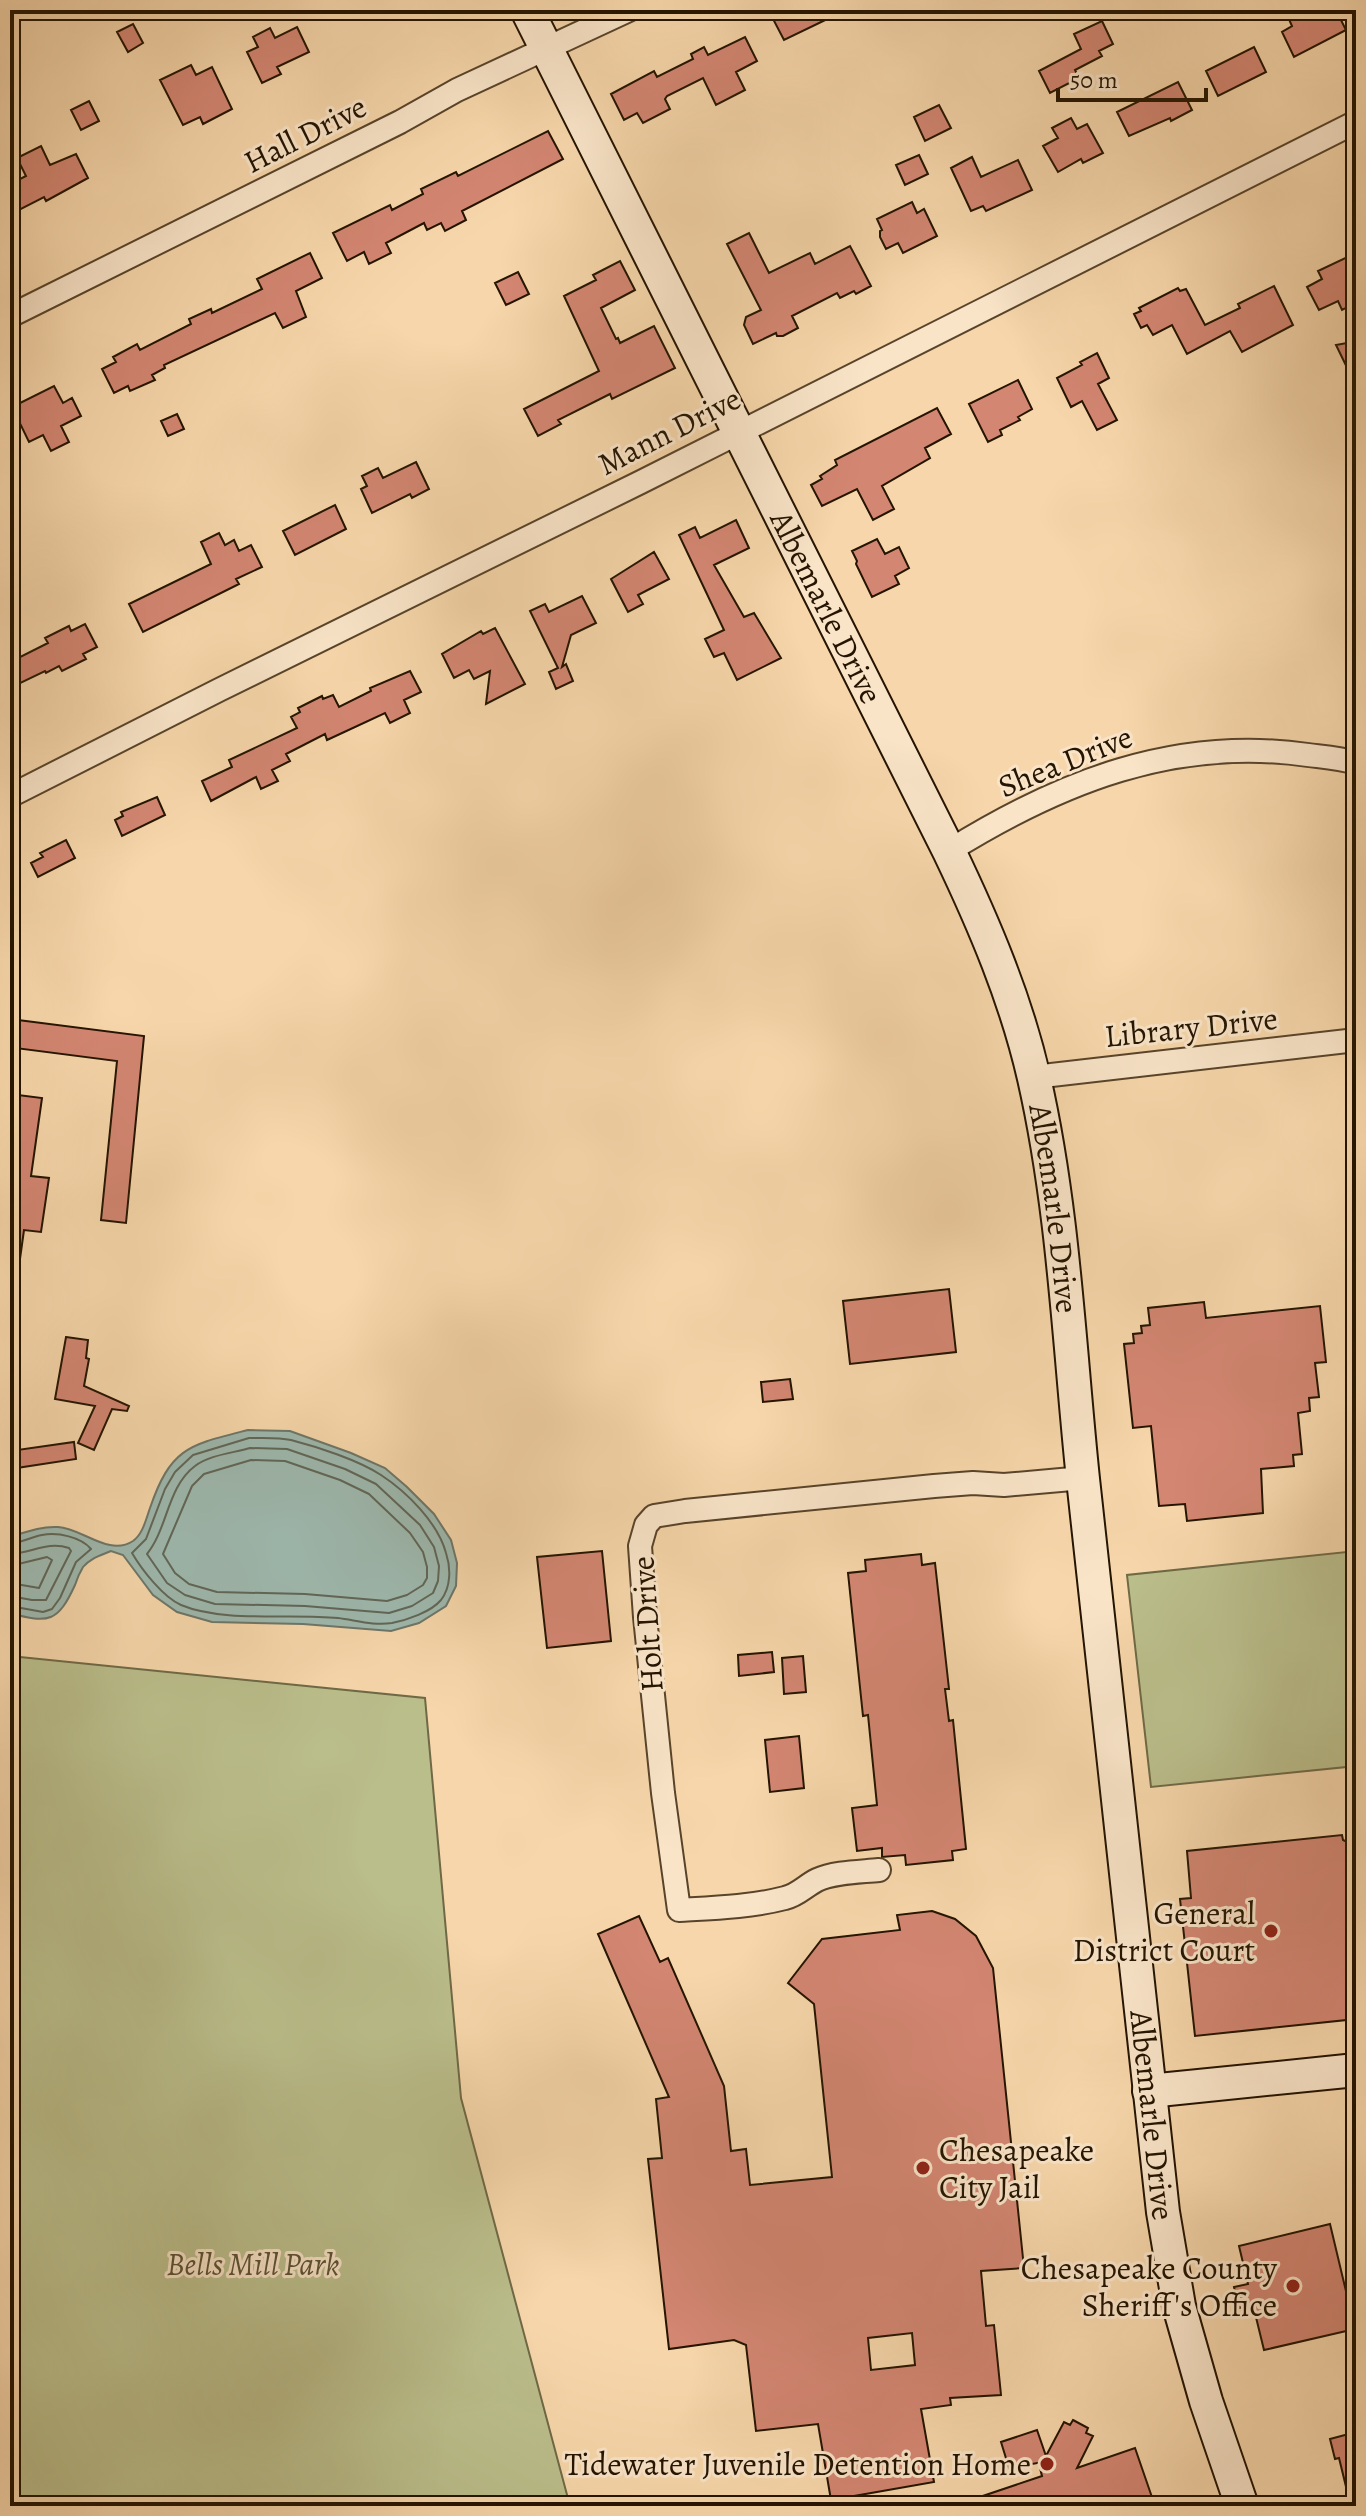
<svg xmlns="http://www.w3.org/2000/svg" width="1366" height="2516" viewBox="0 0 1366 2516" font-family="Alegreya,serif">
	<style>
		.green { fill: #babe8b; stroke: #6f6946; stroke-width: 2 }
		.water { fill: #9db8ae; stroke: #6d7668; stroke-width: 2 }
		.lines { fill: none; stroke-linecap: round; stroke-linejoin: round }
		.shore { stroke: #606657; stroke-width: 2 }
		.building { fill: #d38672; stroke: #241400; stroke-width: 2; fill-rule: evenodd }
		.street-casing { stroke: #58442a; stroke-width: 26 }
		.secondary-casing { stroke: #241400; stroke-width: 36 }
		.street { stroke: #f9e4c8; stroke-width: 22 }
		.secondary { stroke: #f9e4c8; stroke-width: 32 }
		.poi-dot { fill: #8f2418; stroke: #f9e4c8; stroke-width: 3 }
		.labels { text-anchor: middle; stroke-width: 6; stroke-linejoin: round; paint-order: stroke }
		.street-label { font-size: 32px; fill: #241400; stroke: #f9e4c8 }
		.poi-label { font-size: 32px; fill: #241400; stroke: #f9e4c8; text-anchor: end }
		.park-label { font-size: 32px; font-style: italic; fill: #585031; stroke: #f9e4c8 }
	</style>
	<rect width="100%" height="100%" fill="#f6d6aa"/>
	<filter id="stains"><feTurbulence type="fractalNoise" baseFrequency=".0025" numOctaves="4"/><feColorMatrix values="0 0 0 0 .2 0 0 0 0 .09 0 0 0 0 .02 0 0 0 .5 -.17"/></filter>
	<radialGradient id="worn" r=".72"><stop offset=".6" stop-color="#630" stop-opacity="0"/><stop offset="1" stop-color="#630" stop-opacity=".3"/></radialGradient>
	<!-- green -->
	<path class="green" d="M1356,1551V1766L1151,1787L1127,1575Z
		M10,1656L425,1698L461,2098L570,2506H10Z"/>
	<!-- water -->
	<path class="water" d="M248,1430L290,1431L351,1453L385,1468L407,1487L434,1514L451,1540L457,1563L456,1586L446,1606L419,1623L391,1631L303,1624L212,1622L177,1612L153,1595L123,1555L111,1551C102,1555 90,1558 83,1567C80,1572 77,1579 75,1585C58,1622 49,1624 10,1613V1537C26,1532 41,1526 58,1527C82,1528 109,1557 133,1541C143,1534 146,1519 150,1508C171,1447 189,1445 248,1430Z"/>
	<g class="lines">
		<!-- shore -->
		<path class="shore" d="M249,1438C262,1438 278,1437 291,1440C318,1447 358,1460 381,1475C407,1492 438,1523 446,1553C451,1568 451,1587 441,1600C431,1612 407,1620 392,1623C374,1626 355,1620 338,1618C291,1613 224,1623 181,1605C163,1597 142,1570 132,1553L146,1539L165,1489L175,1472L193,1455Z
			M250,1448L287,1449L345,1469L376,1484L420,1525L434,1547L439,1566L438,1581L433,1593L412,1606L389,1613L305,1606L215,1604L185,1595L167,1583L147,1554C168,1528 167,1487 195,1466C209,1455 233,1453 250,1448Z
			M251,1460L285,1461L340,1480L369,1494L410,1533L423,1552L427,1567V1578L423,1585L407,1595L387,1601L305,1594L217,1592L189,1584L175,1573L163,1554L192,1486L204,1474Z
			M10,1544C21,1543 31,1537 42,1535C58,1532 81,1537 91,1549L76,1562L60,1598L52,1609L43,1612L10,1606
			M10,1554C32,1553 47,1541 69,1548L71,1551L46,1600H32L10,1596
			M10,1566L47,1557L52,1560L39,1588L10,1583"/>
	</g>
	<!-- building -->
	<path class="building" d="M787,10H846L784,40L772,17Z
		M1288,10H1336L1346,30L1294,57L1282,32L1292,26L1288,17L1291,16Z
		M1102,21L1113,44L1099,51L1102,56L1075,70L1079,78L1050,93L1039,71L1081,49L1074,34Z
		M133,24L143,43L128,52L117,32Z
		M297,27L309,52L277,67L281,74L262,83L247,52L258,47L253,37L270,28L275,38Z
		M745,37L757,61L736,72L745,90L716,105L703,78L667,96L665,99L670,109L643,123L637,113L624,120L611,94L654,71L657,77L693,59L691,54L704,47L708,55Z
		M1254,47L1266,72L1218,96L1206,71Z
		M191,65L196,75L212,67L232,109L203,124L200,117L183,125L160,80Z
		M1178,82L1192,110L1171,121L1170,118L1129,136L1117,112Z
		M89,101L99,121L81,130L71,110Z
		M939,105L951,128L925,141L914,117Z
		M1071,118L1077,129L1087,124L1103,153L1083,163L1081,159L1058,172L1043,146L1058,138L1052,128Z
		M548,131L563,159L462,211L466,220L445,231L441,223L427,230L424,223L386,243L391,253L369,264L364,252L347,261L333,233L390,205L392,210L423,194L421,189L456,172L458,176Z
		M41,146L50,165L76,154L88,178L46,201L44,197L17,211L10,198V184L26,176L17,158Z
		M919,155L928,174L905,185L896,165Z
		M972,157L981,177L1018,160L1032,190L986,211L983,206L971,211L951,168Z
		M912,202L917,213L924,209L937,236L903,253L898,243L886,249L880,237V231L882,230L877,219Z
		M749,233L769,273L810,253L815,264L850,246L871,286L856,294L854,291L840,298L837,293L792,316L798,328L783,336H777L776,333L753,344L744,325L746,317L761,310L727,244Z
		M310,253L322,278L296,291L306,317L283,328L275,313L164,365L165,368L152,375L155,380L130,391L128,386L114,393L102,369L116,362L113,357L137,344L140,350L191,324L189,319L211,309L212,313L262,289L257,279Z
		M1356,253V303L1342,310L1338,301L1319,310L1307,287L1322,279L1318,271Z
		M620,261L635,290L601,308L616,339L618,338L620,343L654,326L675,368L612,399L610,394L558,420L561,424L538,436L524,409L599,371L564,296L596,280L593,275Z
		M518,272L529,294L506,305L495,283Z
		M1274,286L1293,325L1242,352L1230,331L1187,354L1172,325L1153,335L1147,325L1141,328L1134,314L1141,311L1139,308L1178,288L1180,291L1186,289L1205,325L1240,308L1238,304Z
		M1352,342L1356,350V386L1336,345Z
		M1097,353L1109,378L1098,384L1117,420L1097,430L1082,401L1071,407L1057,378L1082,365L1080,362Z
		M1018,380L1032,409L1018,417L1020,420L1000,430L1002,435L988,442L969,404Z
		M54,386L63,403L72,398L81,416L61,426L69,442L51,451L43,435L29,442L12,407Z
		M937,408L951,434L925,448L930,458L882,486L894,509L873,520L857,489L822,506L811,485L822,479L820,476L837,465L835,460Z
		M177,414L184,429L168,436L161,421Z
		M416,462L429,489L412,498L410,494L372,513L361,489L367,486L362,476L378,468L383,478Z
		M335,505L346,529L295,555L283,531Z
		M736,520L749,548L714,565L744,617L754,613L781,658L737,680L724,653L714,657L705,639L724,630L679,535L695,527L700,538Z
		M219,533L225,545L234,540L239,551L251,545L262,567L236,579L239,584L143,632L129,604L211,564L201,542Z
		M877,539L885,554L899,547L909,568L895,576L899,584L872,597L856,564L857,561L852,551Z
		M654,552L669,579L638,595L643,604L628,612L611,579Z
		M582,596L596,623L571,635L562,667L566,664L573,681L556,689L549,672L558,668L530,611L545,604L549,612Z
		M85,624L97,647L83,654L86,659L62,671L59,666L46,673L45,671L10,688V662L48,643L45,638L69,626L71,631Z
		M495,628L525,684L486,704L490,671L474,679L469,670L454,678L442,654L481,631L483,634Z
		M410,671L421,692L404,700L410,713L390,723L385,713L327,740L325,734L286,754L290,761L272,770L278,781L261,789L256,777L211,801L202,781L232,767L229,760L297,728L291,717L300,712L298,708L322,696L323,699L333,695L339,707L371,691L370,688Z
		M157,797L165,815L122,836L115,820L123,816L121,812Z
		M66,840L75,858L38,877L31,863L43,857L40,853Z
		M18,1020L144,1036L126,1223L101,1220L117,1061L15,1048Z
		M10,1094L42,1098L31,1176L49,1178L41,1232L24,1230L20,1259L10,1258Z
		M949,1289L956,1352L850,1364L843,1301Z
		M1204,1302L1206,1318L1320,1306L1326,1362L1315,1363L1319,1397L1309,1398L1310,1411L1298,1413L1302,1454L1293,1455L1294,1466L1261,1469L1263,1513L1187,1521L1185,1504L1159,1506L1151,1426L1133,1428L1124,1344L1134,1343L1133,1334L1142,1333L1141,1326L1150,1325L1148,1308Z
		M66,1337L88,1340L86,1358L89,1359L84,1386L129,1406L127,1411L112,1409L94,1450L78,1443L95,1406L55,1399Z
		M790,1379L793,1399L763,1402L761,1382Z
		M74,1442L76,1459L10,1469V1451Z
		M602,1551L611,1641L547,1648L537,1557Z
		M921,1554L922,1565L935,1563L949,1689H945L949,1721L953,1720L966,1849L952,1851L953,1860L906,1865L905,1855L882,1857V1848L857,1851L852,1808L877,1805L868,1715L863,1716L848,1573L866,1571L865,1560Z
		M772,1652L774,1672L739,1676L738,1655Z
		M803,1656L806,1692L784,1694L782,1658Z
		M799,1736L804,1788L770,1792L765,1740Z
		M1342,1835L1343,1840L1356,1846V2019L1195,2036L1180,1899L1191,1898L1187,1851Z
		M932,1911L955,1919L976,1936L993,1968L1024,2268L981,2271L986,2326L994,2325L1001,2395L950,2398L951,2405L921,2409L934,2482L831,2500L818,2424L756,2431L746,2345L734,2340L669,2349L648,2159L662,2158L656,2099L669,2097L598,1934L639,1916L660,1962L668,1958L724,2086L731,2151L746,2149L750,2185L832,2177L814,2004L788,1983L822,1939L900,1930L897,1915ZM912,2333L915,2365L871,2370L868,2338Z
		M1330,2224L1355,2329L1264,2350L1253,2305L1239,2308L1234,2287L1248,2284L1239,2246Z
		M1073,2420L1088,2428L1086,2433L1093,2436L1077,2468L1135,2448L1155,2506H963L962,2503L1042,2476L1040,2468L1043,2462L1009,2468L1001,2442L1037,2430L1046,2456L1064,2422L1070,2425Z
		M1356,2432V2502L1350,2503L1339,2458L1335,2459L1330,2439Z"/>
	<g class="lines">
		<!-- street casing -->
		<g class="street-casing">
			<path id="street" d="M10,316L400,122L457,90L629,10
				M10,796L219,690L641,482L1356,122
				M949,851C1060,782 1175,736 1308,755C1324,757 1340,758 1356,763
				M1034,1077L1356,1040
				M879,1870C860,1872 835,1872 817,1880C805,1886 798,1895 785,1898C750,1907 714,1908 679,1910L663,1793L645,1617L640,1546L646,1525L654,1516L685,1511L934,1486L973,1483L1004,1485L1083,1478"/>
		</g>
		<!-- secondary casing -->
		<g class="secondary-casing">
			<g id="secondary">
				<path id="s1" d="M527,10L949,851C984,924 1016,999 1034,1078C1064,1210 1069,1345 1083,1479C1109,1723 1137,1967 1163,2212L1179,2306L1206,2401L1242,2506"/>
				<path d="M1149,2091L1356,2070"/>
			</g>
		</g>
		<!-- street -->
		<use href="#street" class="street"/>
		<!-- secondary -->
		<use href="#secondary" class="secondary"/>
	</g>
	<!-- markers -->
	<g class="poi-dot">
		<circle cx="1271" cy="1931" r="8"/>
		<circle cx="923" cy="2168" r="8"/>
		<circle cx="1293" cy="2286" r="8"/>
		<circle cx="1047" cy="2464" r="8"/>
	</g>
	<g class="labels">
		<!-- street labels -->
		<g class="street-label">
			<text transform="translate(305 134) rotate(-27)" y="11">Hall Drive</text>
			<text transform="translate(669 431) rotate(-27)" y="11">Mann Drive</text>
			<text dy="11" stroke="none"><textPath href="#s1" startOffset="668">Albemarle Drive</textPath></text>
			<text transform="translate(1065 761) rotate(-22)" y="11">Shea Drive</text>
			<text transform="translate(1191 1027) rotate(-6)" y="11">Library Drive</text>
			<text dy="11" stroke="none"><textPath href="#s1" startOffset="1316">Albemarle Drive</textPath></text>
			<text transform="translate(647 1624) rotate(-94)" y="11">Holt Drive</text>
			<text dy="11" stroke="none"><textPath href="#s1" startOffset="2228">Albemarle Drive</textPath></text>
		</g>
		<!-- poi labels -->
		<g class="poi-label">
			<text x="1255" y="1924">General<tspan x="1255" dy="37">District Court</tspan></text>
			<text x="939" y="2161" text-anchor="start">Chesapeake<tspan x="939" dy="37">City Jail</tspan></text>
			<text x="1277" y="2279">Chesapeake County<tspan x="1277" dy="37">Sheriff's Office</tspan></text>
			<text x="1031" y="2475">Tidewater Juvenile Detention Home</text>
		</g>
		<!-- park labels -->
		<g class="park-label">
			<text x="253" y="2275">Bells Mill Park</text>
		</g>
	</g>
	<!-- margin -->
	<rect width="1366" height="2516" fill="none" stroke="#f6d6aa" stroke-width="40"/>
	<rect x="12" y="12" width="1342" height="2492" fill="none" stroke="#241400" stroke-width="4"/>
	<rect x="20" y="20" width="1326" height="2476" fill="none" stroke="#241400" stroke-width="2"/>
	<!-- scale -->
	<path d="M1058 88v12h148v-12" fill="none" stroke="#241400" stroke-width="4"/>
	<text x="1070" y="88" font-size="24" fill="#241400" stroke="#f9e4c8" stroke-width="6" paint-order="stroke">50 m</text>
	<rect width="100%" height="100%" filter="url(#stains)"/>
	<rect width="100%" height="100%" fill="url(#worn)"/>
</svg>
